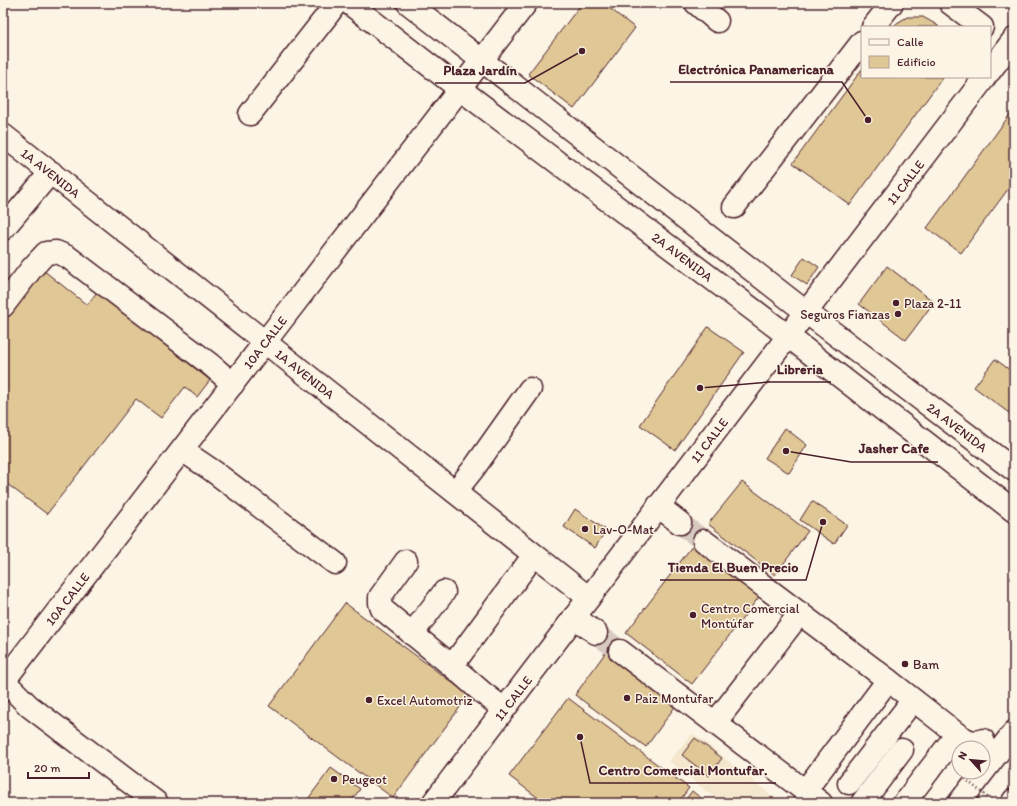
<svg xmlns="http://www.w3.org/2000/svg" width="1017" height="806" viewBox="0 0 1017 806" font-family="Itim,sans-serif">
	<style>
		.built { fill: #f4e7cd }
		.building { fill: #e0c796; stroke: #4a1f2b }
		.lines { fill: none; stroke-linecap: round; stroke-linejoin: round }
		.minor-tunnel { stroke: #d8cac0; stroke-width: 22; stroke-dasharray: 22 11; stroke-linecap: butt }
		.minor-casing { stroke: #4a1f2b; stroke-width: 25 }
		.major-casing { stroke: #4a1f2b; stroke-width: 25 }
		.minor { stroke: #fcf5e5; stroke-width: 22 }
		.major { stroke: #fcf5e5; stroke-width: 22 }
		.path-bridge { stroke: #4a1f2b; stroke-width: 2.5; stroke-dasharray: 1 3; stroke-linecap: butt }
		.poi-dot { fill: #4a1f2b; stroke: #fcf5e5; stroke-width: 1.5 }
		.labels { text-anchor: middle; stroke-width: 3; stroke-linejoin: round; paint-order: stroke }
		.street-label { font-size: 13px; fill: #4a1f2b; stroke: #fcf5e5 }
		.poi-label { font-size: 13px; fill: #4a1f2b; stroke: #fcf5e5; text-anchor: start }
		.leader { fill: none; stroke: #4a1f2b; stroke-width: 1.5 }
		.callout-dot { fill: #4a1f2b; stroke: #fcf5e5; stroke-width: 1.5 }
		.callout-label { font-size: 14px; text-anchor: middle; font-weight: bold; fill: #4a1f2b; stroke: #fcf5e5; stroke-width: 3; stroke-linejoin: round; paint-order: stroke }
	</style>
	<rect width="100%" height="100%" fill="#fcf5e5"/>
	<filter id="ink" filterUnits="userSpaceOnUse"><feTurbulence type="fractalNoise" baseFrequency=".025" numOctaves="2"/><feDisplacementMap in="SourceGraphic" scale="8" xChannelSelector="R" yChannelSelector="G"/><feConvolveMatrix kernelMatrix="1 2 1 2 8 2 1 2 1" color-interpolation-filters="sRGB"/></filter>
	<g filter="url(#ink)">
		<!-- built -->
		<path class="built" d="M693,733L781,803H721L669,761Z"/>
		<!-- building -->
		<path class="building" d="M582,3H603L635,28L574,109L528,74Z
			M907,17H923L937,25L939,27H893L897,23Z
			M862,69V77H943L850,205L793,163Z
			M1014,109V181L961,253L927,228Z
			M804,257L819,267L807,285L792,275Z
			M887,266L934,302L906,340L859,304Z
			M43,270L87,305L97,292L210,380L197,397L185,387L161,418L136,399L47,514L3,481V321Z
			M708,327L744,352L675,450L640,425Z
			M995,359L1014,373V415L1013,416L974,387Z
			M785,428L807,445L789,473L765,458Z
			M742,482L808,531L775,575L708,524Z
			M812,501L847,525L834,544L800,520Z
			M575,509L606,530L595,548L564,527Z
			M693,545L759,597L692,684L626,633Z
			M345,603L469,695L393,798L269,706Z
			M608,649L679,701L646,747L575,695Z
			M568,698L689,788L678,803H545L509,776Z
			M695,738L722,758L709,776L682,755Z
			M331,768L360,789L350,803H305Z
			M692,791L707,803H683Z"/>
		<g class="lines">
			<!-- minor-tunnel -->
			<path class="minor-tunnel" d="M680,523L704,541
				M596,633L620,651"/>
			<!-- minor casing -->
			<g class="minor-casing">
				<g id="minor">
					<path id="s1" d="M349,3L460,89L788,336L1014,511"/>
					<path id="s2" d="M408,3L806,312L1014,470"/>
					<path d="M696,3L717,21"/>
					<path d="M950,3L982,27"/>
					<path d="M873,27L892,3"/>
					<path d="M990,71L1014,39"/>
					<path d="M250,114L329,13L336,3"/>
					<path id="s3" d="M3,135L589,598"/>
					<path d="M734,207L862,42"/>
					<path d="M3,229L51,172"/>
					<path d="M3,306L32,268L46,253L56,252L68,257L211,365L233,384"/>
					<path d="M182,450L213,471L335,563"/>
					<path d="M455,492L474,468L530,389"/>
					<path d="M658,506L680,523"/>
					<path d="M704,541L888,680L957,734C967,740 971,744 983,740"/>
					<path d="M406,561L380,597V603L382,609L452,666L483,693L504,709"/>
					<path d="M574,617L596,633"/>
					<path d="M412,634L444,592"/>
					<path d="M620,651L821,803"/>
					<path d="M452,666L534,555"/>
					<path d="M3,680L29,706L157,803"/>
					<path id="s4" d="M3,682L526,3"/>
					<path d="M715,723L800,613"/>
					<path d="M849,783L913,700"/>
					<path d="M805,791L888,680"/>
					<path id="s5" d="M433,803L985,77"/>
					<path d="M862,803L902,750"/>
					<path d="M904,803L957,734"/>
				</g>
			</g>
			<!-- major casing -->
			<g class="major-casing">
				<path id="major" d="M983,772L1014,732
					M959,803L983,772
					M1012,803L1014,800"/>
			</g>
			<!-- minor -->
			<use href="#minor" class="minor"/>
			<!-- major -->
			<use href="#major" class="major"/>
			<!-- path-bridge -->
			<path class="path-bridge" d="M965,779L995,803"/>
		</g>
	</g>
	<!-- markers -->
	<g class="poi-dot">
		<circle cx="896" cy="303" r="4"/>
		<circle cx="898" cy="314" r="4"/>
		<circle cx="585" cy="529" r="4"/>
		<circle cx="693" cy="615" r="4"/>
		<circle cx="905" cy="664" r="4"/>
		<circle cx="627" cy="698" r="4"/>
		<circle cx="369" cy="700" r="4"/>
		<circle cx="334" cy="779" r="4"/>
	</g>
	<g class="labels">
		<!-- street labels -->
		<g class="street-label">
			<text dy="5" stroke="none"><textPath href="#s3" startOffset="61">1A AVENIDA</textPath></text>
			<text dy="5" stroke="none"><textPath href="#s5" startOffset="780">11 CALLE</textPath></text>
			<text dy="5" stroke="none"><textPath href="#s1" startOffset="419">2A AVENIDA</textPath></text>
			<text dy="5" stroke="none"><textPath href="#s4" startOffset="429">10A CALLE</textPath></text>
			<text dy="5" stroke="none"><textPath href="#s3" startOffset="385">1A AVENIDA</textPath></text>
			<text dy="5" stroke="none"><textPath href="#s2" startOffset="694">2A AVENIDA</textPath></text>
			<text dy="5" stroke="none"><textPath href="#s5" startOffset="456">11 CALLE</textPath></text>
			<text dy="5" stroke="none"><textPath href="#s4" startOffset="105">10A CALLE</textPath></text>
			<text dy="5" stroke="none"><textPath href="#s5" startOffset="132">11 CALLE</textPath></text>
		</g>
		<!-- poi labels -->
		<g class="poi-label">
			<text x="904" y="308">Plaza 2-11</text>
			<text x="890" y="319" text-anchor="end">Seguros Fianzas</text>
			<text x="593" y="534">Lav-O-Mat</text>
			<text x="701" y="613">Centro Comercial<tspan x="701" dy="15">Montúfar</tspan></text>
			<text x="913" y="669">Bam</text>
			<text x="635" y="703">Paiz Montufar</text>
			<text x="377" y="705">Excel Automotriz</text>
			<text x="342" y="784">Peugeot</text>
		</g>
	</g>
	<!-- callouts -->
	<path class="leader" d="M868 120L842 82H670M582 51L525 83H435M700 388L769 382H831M786 451L851 462H938M823 522L806 580H660M580 737L590 783H776"/>
	<g class="callout-dot">
		<circle cx="868" cy="120" r="4"/>
		<circle cx="582" cy="51" r="4"/>
		<circle cx="700" cy="388" r="4"/>
		<circle cx="786" cy="451" r="4"/>
		<circle cx="823" cy="522" r="4"/>
		<circle cx="580" cy="737" r="4"/>
	</g>
	<g class="callout-label">
		<text x="756" y="74">Electrónica Panamericana</text>
		<text x="480" y="75">Plaza Jardín</text>
		<text x="800" y="374">Libreria</text>
		<text x="894" y="453">Jasher Cafe</text>
		<text x="733" y="572">Tienda El Buen Precio</text>
		<text x="683" y="775">Centro Comercial Montufar.</text>
	</g>
	<!-- margin -->
	<rect width="1017" height="806" fill="none" stroke="#fcf5e5" stroke-width="16"/>
	<rect x="8" y="8" width="1001" height="790" fill="none" stroke="#4a1f2b" stroke-width="1.5" filter="url(#ink)"/>
	<!-- legend -->
	<rect x="861" y="26" width="130" height="52" fill="#fcf5e5" stroke="#b59f9b"/>
	<rect x="869" y="39" width="20" height="6" fill="#fcf5e5" stroke="#b59f9b"/>
	<text x="897" y="46" font-size="12" fill="#4a1f2b">Calle</text>
	<rect x="869" y="56" width="20" height="12" fill="#e0c796" stroke="#b59f9b"/>
	<text x="897" y="66" font-size="12" fill="#4a1f2b">Edificio</text>
	<!-- north arrow -->
	<g transform="translate(971 760) rotate(297)"><circle r="19" fill="#fcf5e5" stroke="#b59f9b"/>
	<path d="M0-3L7 15L0 10L-7 15Z" fill="#4a1f2b"/>
	<text y="-6" font-size="11" font-weight="bold" text-anchor="middle" fill="#4a1f2b">N</text>
	</g>
	<!-- scale -->
	<path d="M28 772v6h61v-6" fill="none" stroke="#4a1f2b" stroke-width="2"/>
	<text x="34" y="772" font-size="12" fill="#4a1f2b" stroke="#fcf5e5" stroke-width="3" paint-order="stroke">20 m</text>
</svg>
